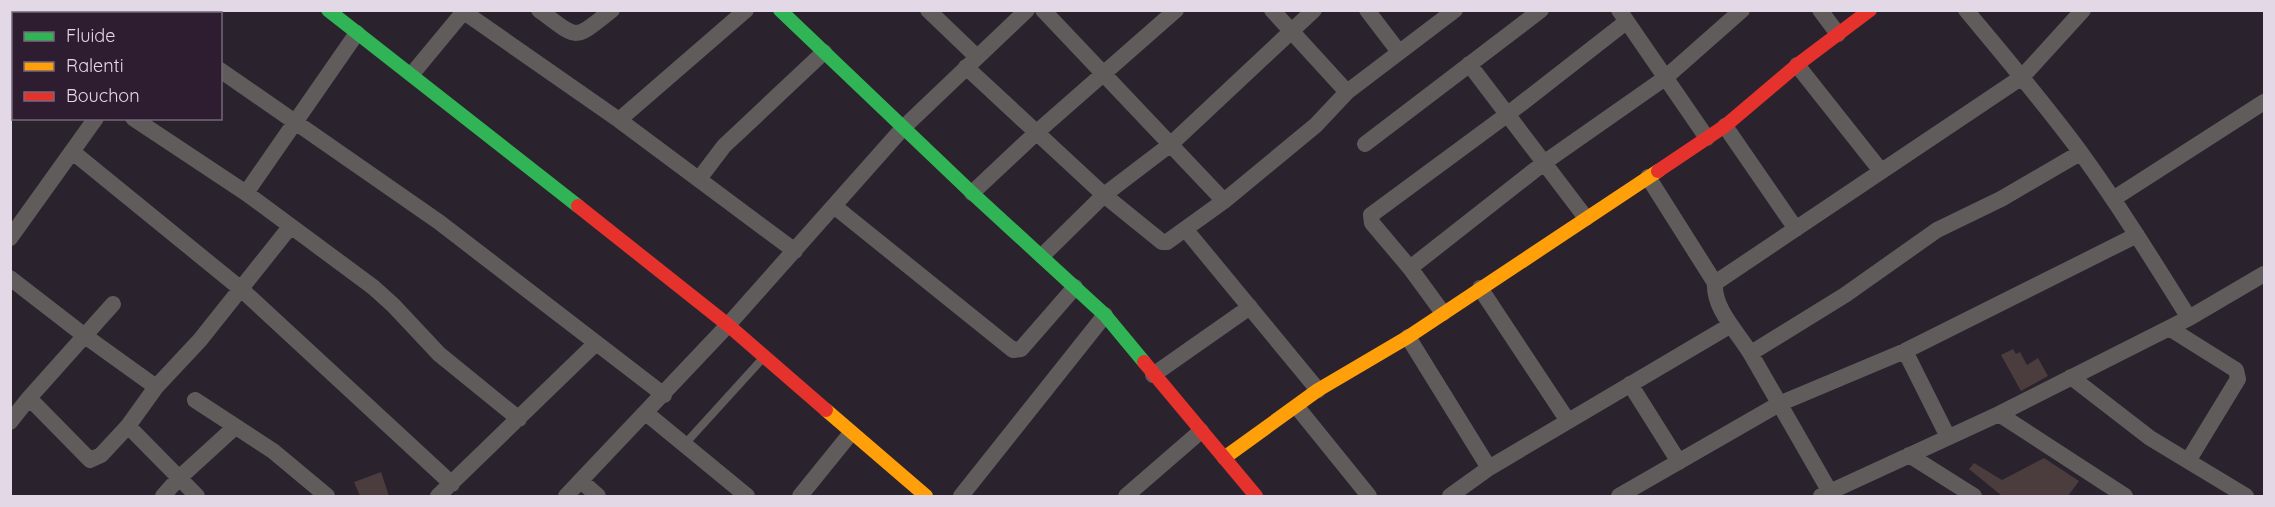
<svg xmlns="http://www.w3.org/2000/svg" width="2275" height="507" viewBox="0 0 2275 507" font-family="Quicksand,sans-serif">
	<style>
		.building { fill: #4b3c3d }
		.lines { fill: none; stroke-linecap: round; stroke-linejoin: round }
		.lane { stroke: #615c5c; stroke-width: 8 }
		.street { stroke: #615c5c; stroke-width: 16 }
		.fast { stroke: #30b455; stroke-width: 14 }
		.slow { stroke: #ff9f0a; stroke-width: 14 }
		.jam { stroke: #e5322d; stroke-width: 14 }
	</style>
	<rect width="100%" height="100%" fill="#2a222c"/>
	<!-- building -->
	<path class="building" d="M2013,349L2016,354L2020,352L2027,365L2038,358L2048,376L2021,391L2001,355Z
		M2044,458L2079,481L2068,496H2002L1969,469L1974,463L2002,480Z
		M381,472L389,496H360L354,482Z"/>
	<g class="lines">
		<!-- lane -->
		<path class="lane" d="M684,445L764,357"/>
		<!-- street -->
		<path class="street" d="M539,10C580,40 572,41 612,10
			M928,10L977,57
			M1043,10L1224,201
			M1272,10L1347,92
			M1367,10L1399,52
			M1619,10L1707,138
			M1820,10L1838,34
			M1966,10C2005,57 2045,104 2081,153C2120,207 2154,262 2189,318
			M464,12L619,120L795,251
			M36,14L38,10
			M168,14L170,10
			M10,49L14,44
			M1469,64L1586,218
			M1797,65L1881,171
			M966,67L1104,195L1162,242H1167L1224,201L1316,125L1347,92L1455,10
			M220,70L439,222L664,395
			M412,74L465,10
			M133,118L246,193L373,287L393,305L439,354L519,419
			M619,120L746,10
			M1725,126L1796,229
			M1365,144L1541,10
			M74,153L241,289L452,484
			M1648,177L1715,283C1713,310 1740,334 1752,356C1778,401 1804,447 1830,492
			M699,179L724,146L824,52
			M246,193L357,33
			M972,193L1037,132L1176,10
			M2113,199L2264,102
			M834,206L1013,350L1021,349L1075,287
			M1186,230L1318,390
			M10,238L96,118
			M1042,256L1104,195L1171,144L1314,10
			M1410,268L1545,162L1665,78L1742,10
			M10,278L85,336L156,387
			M1715,283L2022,77L2083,10
			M1480,288L1568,421
			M1443,313L1410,268L1372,223L1371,215L1508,114L1626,22
			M2169,328L2236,370L2238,379L2188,461
			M1408,337L1489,468
			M1905,351L1948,437
			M1751,353L1845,295L1937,230L2001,199L2080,153
			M1153,375L1250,307
			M2071,377L2150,438L2246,496
			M1630,384L1679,462
			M29,398L90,460L101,455L128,426L156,387L200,340L290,227
			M195,400L273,451L327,496
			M1297,407L1369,496
			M646,413L747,496
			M1999,414L2125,496
			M10,422L29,398L113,304
			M128,426L197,496
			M1909,455L1974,496
			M581,481L598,496
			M163,496L178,479L235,427
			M438,496L595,344
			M566,496L728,325L903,128L1027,10
			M800,496L851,433
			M961,496L1105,315
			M1126,496L1201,431
			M1450,496L1489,468L1731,325
			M1619,496L1779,404L1905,351L2137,235
			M1821,496L1999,414L2189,318L2264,274"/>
		<!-- fast -->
		<path class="fast" d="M328,10L578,206
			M780,10L972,193L1105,315L1144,362"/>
		<!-- slow -->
		<path class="slow" d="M826,410L926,496
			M1224,458L1318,390L1408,337L1658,171"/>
		<!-- jam -->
		<path class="jam" d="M1658,171L1725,126L1797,65L1870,10
			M578,206L728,325L826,410
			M1144,362L1256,496"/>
	</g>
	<!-- border -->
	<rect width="2275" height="507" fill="none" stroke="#e3d8e5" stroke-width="24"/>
	<!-- legend -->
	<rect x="12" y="12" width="210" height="108" fill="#2e1d31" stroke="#766879" stroke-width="1.5"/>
	<rect x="24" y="32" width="30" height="9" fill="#30b455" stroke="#766879" stroke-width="1.5"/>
	<text x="66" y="42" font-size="18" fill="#e3d8e5">Fluide</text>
	<rect x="24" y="62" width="30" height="9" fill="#ff9f0a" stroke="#766879" stroke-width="1.5"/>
	<text x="66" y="72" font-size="18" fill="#e3d8e5">Ralenti</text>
	<rect x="24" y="92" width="30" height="9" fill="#e5322d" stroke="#766879" stroke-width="1.5"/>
	<text x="66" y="102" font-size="18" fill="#e3d8e5">Bouchon</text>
</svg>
